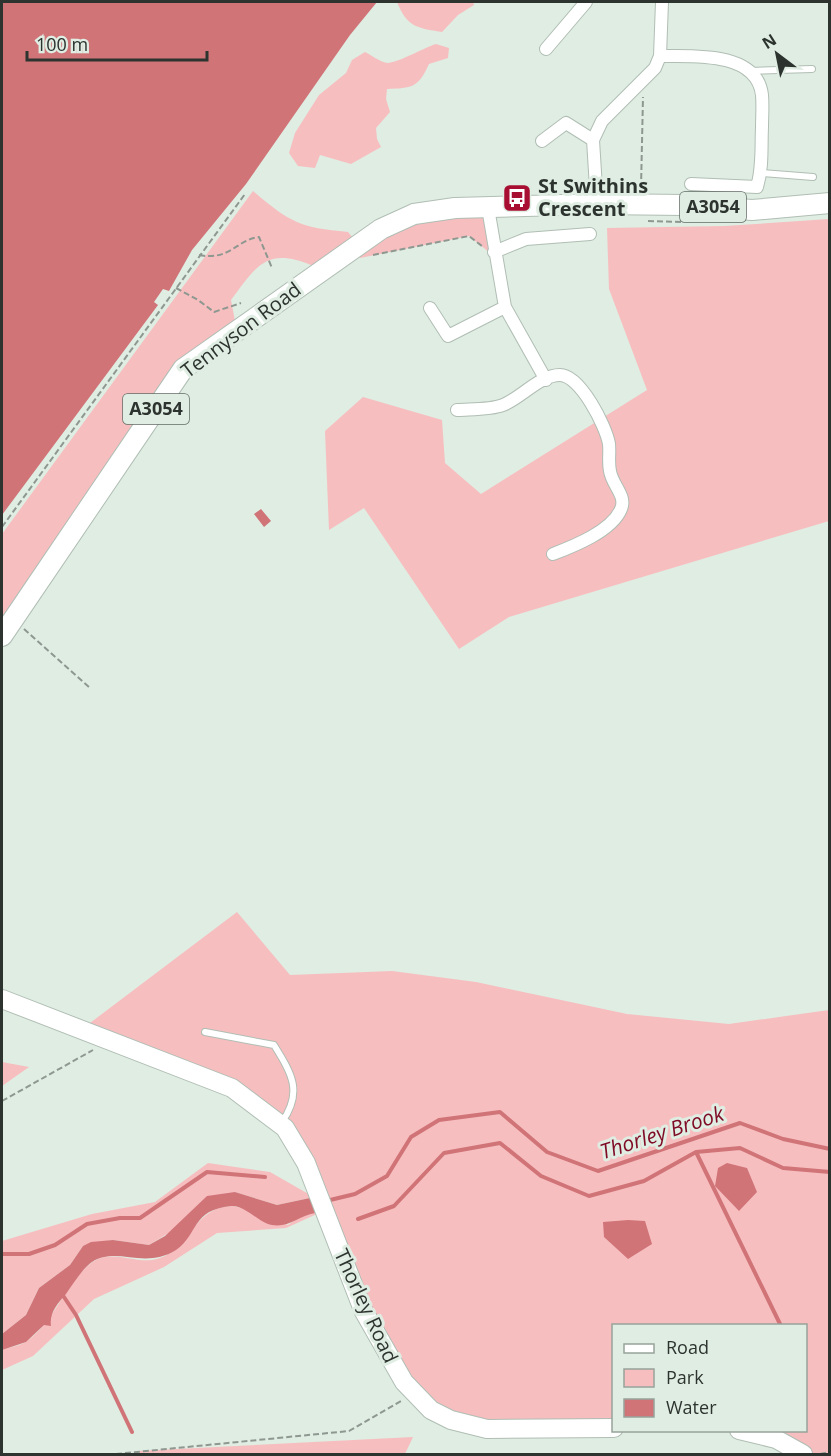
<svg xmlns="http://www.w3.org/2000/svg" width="831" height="1456" viewBox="0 0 831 1456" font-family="'Open Sans',sans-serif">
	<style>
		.green { fill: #f7bebf }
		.water { fill: #d07478 }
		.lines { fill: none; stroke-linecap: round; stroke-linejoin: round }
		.stream { stroke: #d07478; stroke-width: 4 }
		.service-casing { stroke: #b0beb4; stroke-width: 8 }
		.minor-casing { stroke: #b0beb4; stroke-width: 14 }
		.secondary-casing { stroke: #b0beb4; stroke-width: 20 }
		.primary-casing { stroke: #b0beb4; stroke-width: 22 }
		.path { stroke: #8e9891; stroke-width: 2; stroke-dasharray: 6 3; stroke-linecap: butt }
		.service { stroke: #fff; stroke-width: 6 }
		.minor { stroke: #fff; stroke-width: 12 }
		.secondary { stroke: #fff; stroke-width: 18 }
		.primary { stroke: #fff; stroke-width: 20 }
		.labels { text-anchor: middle; stroke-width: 6; stroke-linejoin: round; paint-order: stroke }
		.shield { fill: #dfede3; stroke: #626b65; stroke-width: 1.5 }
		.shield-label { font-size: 18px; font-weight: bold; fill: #2d332f }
		.poi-label { font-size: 20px; font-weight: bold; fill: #2d332f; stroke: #dfede3; text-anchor: start }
		.street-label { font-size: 20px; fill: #2d332f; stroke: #dfede3 }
		.water-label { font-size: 21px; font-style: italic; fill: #7f0b25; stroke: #dfede3 }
	</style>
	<rect width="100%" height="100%" fill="#dfede3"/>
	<!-- green -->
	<path class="green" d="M397,2H473L474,5L458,15L442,32C417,28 407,27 397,2Z
		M436,44L449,48L448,58L429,64C418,88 412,88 387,89L386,99L390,112L376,128L377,139L381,147L351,164L320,155L315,168L298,166L289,153L295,133L319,95L346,73L352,60L365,52C371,55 380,62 387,63C398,63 423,48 436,44Z
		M253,191C289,222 300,228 348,232L354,239L314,266C268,247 258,263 231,300L235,321L182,359L2,621V534Z
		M488,208L495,257L469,236L360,258L350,250L381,229Z
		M829,219V521L509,617L459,649L364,508L329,530L325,431L363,397L442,420L445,463L481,494L647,390L609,289L607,228L725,226Z
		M237,912L290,975L392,971L476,982L627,1014L729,1024L829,1010V1454H810L786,1433L776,1431L806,1430V1326H614L613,1420L481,1425L447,1413L418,1390L369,1309L290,1125L86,1026Z
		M2,1062L29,1067L2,1086Z
		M208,1163L270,1172L312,1196L317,1214L286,1228L217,1233L164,1267L94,1299L33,1356L2,1370V1350C9,1347 21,1346 27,1341C55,1321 64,1285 90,1264C110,1247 135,1265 157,1259C190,1250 193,1207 232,1206C240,1206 277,1221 288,1225L300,1216L315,1212L310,1198L277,1205L235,1192L149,1245L113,1240L83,1246L70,1265L39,1288L26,1315L2,1334V1241L92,1214L155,1202Z
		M413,1437L405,1454H132L137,1451Z"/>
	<!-- water -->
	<path class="water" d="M2,2H377L350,35L246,184L192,250L169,291L163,289L154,302L158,305L2,515Z
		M261,509L271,521L264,527L254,514Z
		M727,1163L747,1168L757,1192L739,1211L715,1186L718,1168Z
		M235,1192L277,1205L310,1198L315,1213C299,1216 288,1228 272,1225C258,1223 246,1205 231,1206C191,1210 199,1234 176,1250C144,1270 117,1246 92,1262C82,1269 73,1284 66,1294C58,1303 49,1313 51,1326L44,1325L26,1342L2,1350V1334L26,1315L39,1288L70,1265L83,1246L91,1242L113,1240L149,1245L165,1236L207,1196Z
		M628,1220L645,1221L652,1244L628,1259L604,1237L603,1222Z"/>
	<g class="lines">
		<!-- stream -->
		<path class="stream" d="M696,1152L781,1326
			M326,1201L355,1194L387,1176L411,1137L439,1120L500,1112L547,1152L598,1171L740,1123L783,1139L830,1149
			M358,1219L394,1206L444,1153L500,1143L541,1176L589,1196L644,1181L696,1152L740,1148L783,1168L830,1172
			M2,1254H29L55,1245L87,1224L120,1218H140L207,1172L265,1177
			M62,1294L76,1315L132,1432"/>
		<!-- service casing -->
		<g class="service-casing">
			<path id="service" d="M750,71L812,69
				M761,173L813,177
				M205,1032L274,1045C292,1074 303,1092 282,1122"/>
		</g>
		<!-- minor casing -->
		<g class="minor-casing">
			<path id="minor" d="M546,49L586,2
				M660,56C692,56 757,51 762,95C763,106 762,117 762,127C761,147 763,167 757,187L691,184
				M542,141L566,123L593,140
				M597,204L593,140L602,121L655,68L660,56L662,2
				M494,252L526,239L590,234
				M505,307L546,380
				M430,308L448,336L505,307L488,208
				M457,410C471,409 490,410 503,405C521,398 540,375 560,375C580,375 606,426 609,444C610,453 608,462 610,471C612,485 627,496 621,509C612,531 574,546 553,554"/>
		</g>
		<!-- secondary casing -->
		<g class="secondary-casing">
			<path id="secondary" d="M2,999L232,1088L285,1128L306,1163L363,1310L404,1382L431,1410L451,1420L487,1429L614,1428
				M739,1430L776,1439L803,1454"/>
		</g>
		<!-- primary casing -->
		<g class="primary-casing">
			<path id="primary" d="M2,636L183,369L381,229L414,214L455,208L597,204L685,205L752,210L830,203"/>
		</g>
		<!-- path -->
		<path class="path" d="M641,188L643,97
			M648,221L684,222
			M199,255C230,261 236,240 259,237L272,268
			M373,255L469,236L482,246
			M176,288L198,300L214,312L241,303
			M2,527L245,194
			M24,629L89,687
			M2,1101L93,1050
			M116,1454L349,1431L401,1401
			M820,1454L830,1452"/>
		<!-- service -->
		<use href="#service" class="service"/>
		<!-- minor -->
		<use href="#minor" class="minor"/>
		<!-- secondary -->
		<use href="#secondary" class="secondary"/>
		<!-- primary -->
		<use href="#primary" class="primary"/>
	</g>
	<!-- icons -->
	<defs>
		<g id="bus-square" transform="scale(1.5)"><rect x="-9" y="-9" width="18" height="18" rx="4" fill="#a70e32" stroke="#dfede3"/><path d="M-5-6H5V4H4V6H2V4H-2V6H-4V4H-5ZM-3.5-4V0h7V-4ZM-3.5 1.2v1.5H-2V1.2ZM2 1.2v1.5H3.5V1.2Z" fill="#fff"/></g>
	</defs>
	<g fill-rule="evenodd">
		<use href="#bus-square" x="517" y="198"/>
	</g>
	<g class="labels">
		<!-- shield labels -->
		<g class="shield">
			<rect x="680" y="192" width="66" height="30" rx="4.5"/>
			<rect x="123" y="394" width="66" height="30" rx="4.5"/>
		</g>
		<g class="shield-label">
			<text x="713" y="213">A3054</text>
			<text x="156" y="415">A3054</text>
		</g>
		<!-- poi labels -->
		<g class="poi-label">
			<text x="538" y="193">St Swithins<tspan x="538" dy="23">Crescent</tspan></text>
		</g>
		<!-- street labels -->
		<g class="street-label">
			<text transform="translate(241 330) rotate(-37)" y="7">Tennyson Road</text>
			<text transform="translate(366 1306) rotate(65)" y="7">Thorley Road</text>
		</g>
		<!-- water labels -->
		<g class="water-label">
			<text transform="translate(662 1133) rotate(-18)" y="7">Thorley Brook</text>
		</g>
	</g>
	<!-- border -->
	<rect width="831" height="1456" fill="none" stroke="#2d332f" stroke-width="6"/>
	<!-- legend -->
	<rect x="612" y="1324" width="195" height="108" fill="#dfede3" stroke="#98a39b" stroke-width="1.5"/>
	<rect x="624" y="1344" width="30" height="9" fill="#ffffff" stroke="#98a39b" stroke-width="1.5"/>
	<text x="666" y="1354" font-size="18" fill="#2d332f">Road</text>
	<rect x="624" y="1369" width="30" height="18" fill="#f7bebf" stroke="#98a39b" stroke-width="1.5"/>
	<text x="666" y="1384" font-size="18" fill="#2d332f">Park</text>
	<rect x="624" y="1399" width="30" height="18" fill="#d07478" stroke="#98a39b" stroke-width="1.5"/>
	<text x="666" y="1414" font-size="18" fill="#2d332f">Water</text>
	<!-- north arrow -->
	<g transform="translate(777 54) rotate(328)" stroke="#dfede3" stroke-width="4.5" paint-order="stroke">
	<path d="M0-4.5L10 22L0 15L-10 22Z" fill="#2d332f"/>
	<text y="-9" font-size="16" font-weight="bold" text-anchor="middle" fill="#2d332f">N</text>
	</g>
	<!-- scale -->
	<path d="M27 51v9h180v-9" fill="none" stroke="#2d332f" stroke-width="3"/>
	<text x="36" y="51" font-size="18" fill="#2d332f" stroke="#dfede3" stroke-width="4.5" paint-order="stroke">100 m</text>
</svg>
